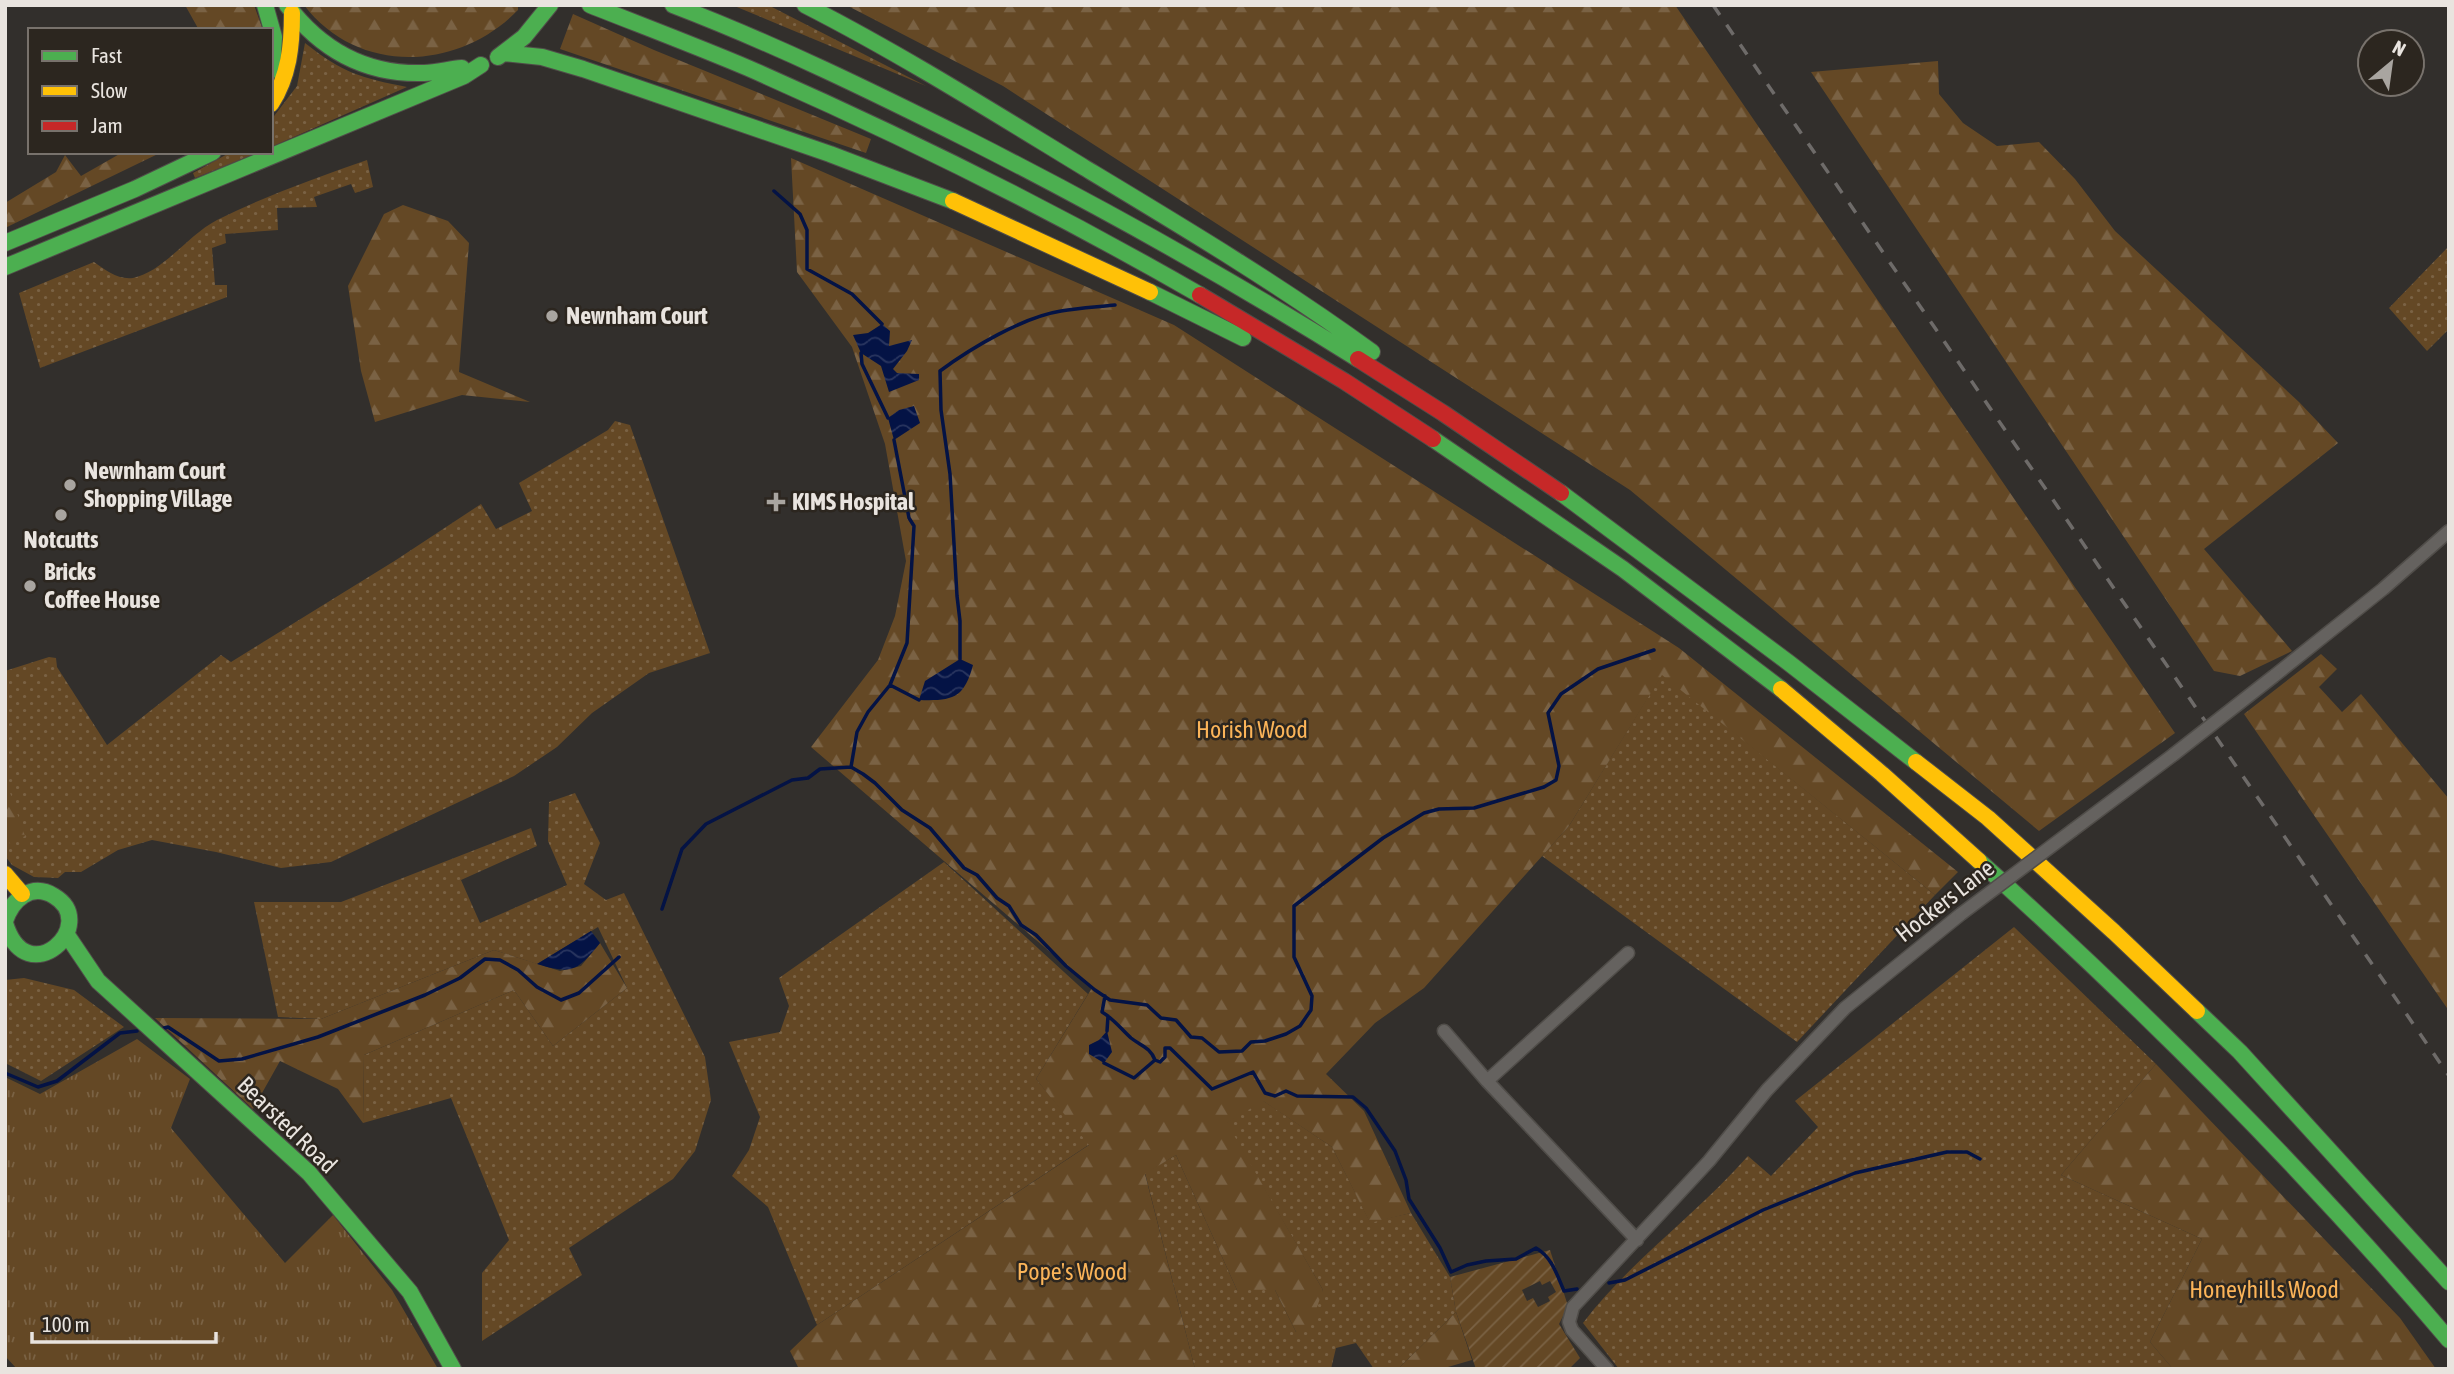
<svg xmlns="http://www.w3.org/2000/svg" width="2454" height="1374" viewBox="0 0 2454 1374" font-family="'Asap Condensed',sans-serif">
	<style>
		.grass { fill: url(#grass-dots) }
		.forest { fill: url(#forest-firs) }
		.park { fill: url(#park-tufts) }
		.garden { fill: url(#garden-furrows); fill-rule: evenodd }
		.water { fill: url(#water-waves) }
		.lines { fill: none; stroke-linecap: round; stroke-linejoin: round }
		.stream { stroke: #041345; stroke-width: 3.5 }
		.street-casing { stroke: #504d49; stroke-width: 15 }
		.fast-casing { stroke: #504d49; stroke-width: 18 }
		.slow-casing { stroke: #504d49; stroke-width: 18 }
		.jam-casing { stroke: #504d49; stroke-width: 18 }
		.street { stroke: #65625f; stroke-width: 12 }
		.fast { stroke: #4caf50; stroke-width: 16 }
		.slow { stroke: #ffc107; stroke-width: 16 }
		.jam { stroke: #c62828; stroke-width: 16 }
		.rail { stroke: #6e6b69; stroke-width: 3.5; stroke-dasharray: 12 12; stroke-linecap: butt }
		.street-bridge-casing { stroke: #504d49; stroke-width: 15; stroke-linecap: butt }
		.street-bridge { stroke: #65625f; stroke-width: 12 }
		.poi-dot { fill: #a9a5a0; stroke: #2c261f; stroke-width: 2.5 }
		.labels { text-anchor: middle; stroke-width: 5; stroke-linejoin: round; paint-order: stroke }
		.poi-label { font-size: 24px; font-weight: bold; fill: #e9e4df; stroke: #2c261f; text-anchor: start }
		.park-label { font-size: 24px; fill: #fbb459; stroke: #2c261f }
		.street-label { font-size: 24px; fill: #e9e4df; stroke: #2c261f }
	</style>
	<defs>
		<pattern id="grass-dots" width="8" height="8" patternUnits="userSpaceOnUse" patternTransform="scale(1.75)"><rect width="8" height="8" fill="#644825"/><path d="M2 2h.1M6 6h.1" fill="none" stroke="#7a6244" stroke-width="1.8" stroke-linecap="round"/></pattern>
		<pattern id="forest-firs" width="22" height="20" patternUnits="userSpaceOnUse" patternTransform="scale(1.75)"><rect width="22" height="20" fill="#644825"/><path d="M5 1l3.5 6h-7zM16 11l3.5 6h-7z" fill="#7a6244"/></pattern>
		<pattern id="park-tufts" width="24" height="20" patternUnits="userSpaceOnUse" patternTransform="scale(1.75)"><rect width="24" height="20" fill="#644825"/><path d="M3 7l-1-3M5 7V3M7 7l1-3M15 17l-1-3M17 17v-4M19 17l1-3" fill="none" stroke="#7a6244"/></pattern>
		<pattern id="garden-furrows" width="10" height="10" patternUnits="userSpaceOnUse" patternTransform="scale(1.75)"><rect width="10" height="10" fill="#644825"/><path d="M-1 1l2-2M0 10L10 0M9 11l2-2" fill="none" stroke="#7a6244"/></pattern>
		<pattern id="water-waves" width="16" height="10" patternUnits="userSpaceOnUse" patternTransform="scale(1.75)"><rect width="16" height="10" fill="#041345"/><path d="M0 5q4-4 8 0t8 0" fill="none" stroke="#29355f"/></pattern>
	</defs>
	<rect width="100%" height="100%" fill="#322f2c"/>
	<!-- grass -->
	<path class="grass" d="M732,5H768L926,86Z
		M305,43C343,73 361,78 407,87L271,147V120L297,86Z
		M231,152H259L195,178L193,173Z
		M367,160L373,187L355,193L351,184L314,197L317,207L277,208L278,230L225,234L226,243L212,248L215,285H227V297L40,368L19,293L94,262C105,270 118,280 133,278C163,272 188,235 217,220C265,196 316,178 367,160Z
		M2449,246V329L2427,351L2389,308Z
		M615,421L630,425L710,653L649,673L592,713L557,747L514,776L331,862L281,868L216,852L152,840L118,850L81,872H65L58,878L34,877L12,865L5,856V671L49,657L56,658L57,667L107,745L221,655L231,662L396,560L481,504L496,529L532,511L519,483L608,430Z
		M1662,674L1935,895L1797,1042L1542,856L1569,826Z
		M575,793L600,843L584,884L606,900L624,893L705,1057L711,1100L695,1151L673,1179L569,1248L582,1275L482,1341V1273L509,1240L451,1098L363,1123L364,1055L514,990L553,1046L627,988L598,927L537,964L494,950L321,1019L278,1017L254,902H341L531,828L537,846L461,880L480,923L567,885L548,841L549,802Z
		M944,862L1088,994L1036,1079L1090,1144L817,1325L768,1207L732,1176L749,1150L760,1117L729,1042L780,1032L789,1006L779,978Z
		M2014,927L2156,1064L2061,1175L2202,1239L2150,1342L2173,1369H1619L1583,1323C1630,1261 1696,1215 1748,1156L1771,1176L1818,1127L1795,1101Z
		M24,978L74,990L124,1027L41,1081L5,1063V980Z
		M1262,1100L1332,1147L1370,1222L1411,1213L1450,1277L1456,1312L1398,1369H1374L1356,1343L1336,1348L1331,1369H1195L1145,1173L1176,1155L1237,1290H1275L1296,1332L1323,1290L1226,1123Z"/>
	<!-- forest -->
	<path class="forest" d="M185,5H254L263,30H199Z
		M304,5H518V10C459,71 358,76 304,5Z
		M846,5H1675L2175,733L2039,831L1630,490L1003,86Z
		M573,14L654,50L871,139L866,153L560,49Z
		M1938,61L1939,94L1963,123L1997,146L2039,142L2075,179L2115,231L2299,402L2338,443L2204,549L2292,651L2240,676L2214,671L1811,72Z
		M123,152H162L5,228V203L56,172L65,155L81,176Z
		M791,158L1174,325L1679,648L1958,872L1935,895L1662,675L1569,826L1424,988L1375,1023L1326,1074L1364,1111L1411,1213L1370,1223L1332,1147L1263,1101L1227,1123L1323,1290L1310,1327L1296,1332L1275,1290H1237L1176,1155L1145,1174L1195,1369H799L790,1351L817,1325L1089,1145L1036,1079L1092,988L811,747L878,660L895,616L906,561L885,444L852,347L797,272Z
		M403,205L448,221L469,243L459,372L530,402L462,395L375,422L361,371L348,286L384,214Z
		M2321,654L2337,669L2319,687L2342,712L2361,694L2449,799V1011L2244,714Z
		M5,778L25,836L10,844L5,834Z
		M600,943L627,988L553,1046L514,990L364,1055L363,1123L338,1089L280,1061L253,1109L155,1018L321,1019L494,950L560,971L581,966Z
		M2156,1064L2400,1318L2436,1369H2173L2150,1342L2202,1239L2061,1175Z
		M1456,1312L1472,1360L1441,1369H1398Z"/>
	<!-- park -->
	<path class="park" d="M137,1039L190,1079L171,1128L285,1263L333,1215L392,1290L438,1369H17L5,1356V1077L40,1094Z"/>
	<!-- garden -->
	<path class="garden" d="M1550,1250L1568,1306L1559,1324L1580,1358L1569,1369H1476L1456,1312L1450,1277ZM1540,1281L1542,1285L1550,1281L1556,1292L1548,1297L1550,1301L1538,1307L1533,1298L1527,1301L1522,1290Z"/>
	<!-- water -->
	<path class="water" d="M882,324L890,331L889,346L912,340L907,351L893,369L897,373L919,374V380L889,392L881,366L861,353L853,335L868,333Z
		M914,406L920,423L894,440L888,418L899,410Z
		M960,659L973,665C964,699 952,701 919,700L925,681Z
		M591,931L600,943C577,971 573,975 537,964Z
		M1107,1031L1112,1052L1104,1063L1089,1054V1045L1099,1040Z"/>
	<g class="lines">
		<!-- stream -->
		<path class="stream" d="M774,191L800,214L807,230V269L852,294L882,324
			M861,353L862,364L888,418
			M960,659V621L957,596L950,474L941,410L940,371C971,348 1023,317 1061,311C1079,308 1097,307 1115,305
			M890,685L919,700
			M851,767L857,732L868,712L890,685L907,643L914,526L909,518L894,440
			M662,909L682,849L706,824L792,780L808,778L820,769L851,767L863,774L875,783L902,810L930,828L964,868L977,875L997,898L1009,906L1021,925L1036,935L1066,966L1095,990L1110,1000L1147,1005L1161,1018L1176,1020L1191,1037L1202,1038L1219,1052L1242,1051L1251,1042L1265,1041L1286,1034L1300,1026L1311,1010L1312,996L1294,957V906L1383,838L1424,813L1439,809L1474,808L1544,787L1556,780L1559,766L1548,713L1561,694L1598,669L1654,650
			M1105,996L1102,1012C1114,1019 1121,1029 1131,1038C1141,1046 1150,1047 1155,1060
			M164,1028L168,1027L219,1061L242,1059L318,1037L425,995L460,978L485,959L500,960L518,970L537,987L561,1000L579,993L619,957
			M1107,1031L1108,1016
			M1104,1063L1134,1078L1155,1060L1160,1062L1165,1057V1048H1170L1212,1089L1253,1072L1265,1093L1275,1096L1286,1091L1297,1096L1353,1097L1366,1108L1395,1151L1406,1180L1409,1199L1440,1248L1451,1272L1467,1265L1486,1261L1516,1259L1536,1248C1552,1257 1557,1275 1564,1291L1577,1289
			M5,1073L38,1087L57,1081L120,1033L137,1031
			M1609,1283L1625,1280L1763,1210L1855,1173L1947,1152H1967L1980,1159"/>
		<!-- street casing -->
		<g class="street-casing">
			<path id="street" d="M2274,676L2383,589L2449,531
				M2073,830L2173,755
				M1444,1031L1487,1081L1637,1240
				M1487,1081L1628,953
				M1607,1369L1572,1330L1569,1322L1573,1307L1709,1161L1767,1090L1845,1008L1961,914"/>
		</g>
		<!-- fast casing -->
		<g class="fast-casing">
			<path id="fast" d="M265,5L274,37L272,70
				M287,5C321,50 366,75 424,73C437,73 449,69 462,68
				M590,5C643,26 696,46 748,68C903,136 1054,211 1200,295
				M673,5C775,44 873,92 971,141C1103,208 1232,280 1358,359
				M805,5C901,54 993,112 1085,168C1183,227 1280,285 1372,352
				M504,53L542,57L583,69L830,154L953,201
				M498,57L524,37L550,5
				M5,243L135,189L213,152
				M5,267L464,76L481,65
				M1150,292L1243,338
				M1433,439L1623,569L1781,689
				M1561,493L1789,663L1916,762
				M1979,861C2146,1011 2304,1169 2449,1340
				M5,921C12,900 31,882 54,896C101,924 27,995 5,923
				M67,935L98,981L309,1173L410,1292L453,1369
				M2197,1011L2240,1052L2449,1282"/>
		</g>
		<!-- slow casing -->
		<g class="slow-casing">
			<path id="slow" d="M271,104C289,76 292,46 292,13
				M953,201L1150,292
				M1781,689L1882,774L1979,861
				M1916,762L1988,818L2114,932L2197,1011
				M5,874L22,894"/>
		</g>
		<!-- jam casing -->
		<g class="jam-casing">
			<path id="jam" d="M1200,295L1344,381L1433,439
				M1358,359L1443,413L1561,493"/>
		</g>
		<!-- street -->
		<use href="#street" class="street"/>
		<!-- fast -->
		<use href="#fast" class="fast"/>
		<!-- slow -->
		<use href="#slow" class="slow"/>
		<!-- jam -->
		<use href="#jam" class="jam"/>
		<!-- rail -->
		<path class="rail" d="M1713,5L2449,1076"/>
		<!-- street-bridge casing -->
		<g class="street-bridge-casing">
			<path id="street-bridge" d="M2173,755L2274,676
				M1961,914L2073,830"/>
		</g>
		<!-- street-bridge -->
		<use href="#street-bridge" class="street-bridge"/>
	</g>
	<!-- markers -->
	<g class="poi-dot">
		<circle cx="552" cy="316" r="7"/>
		<circle cx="70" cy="485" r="7"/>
		<path d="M772.5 491.5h7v7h7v7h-7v7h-7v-7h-7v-7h7z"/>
		<circle cx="61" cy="515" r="7"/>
		<circle cx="30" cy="586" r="7"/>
	</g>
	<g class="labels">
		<!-- poi labels -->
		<g class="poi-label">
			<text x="566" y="324">Newnham Court</text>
			<text x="84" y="479">Newnham Court<tspan x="84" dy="28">Shopping Village</tspan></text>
			<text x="792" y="510">KIMS Hospital</text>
			<text x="61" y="548" text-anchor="middle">Notcutts</text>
			<text x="44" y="580">Bricks<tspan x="44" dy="28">Coffee House</tspan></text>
		</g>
		<!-- park labels -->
		<g class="park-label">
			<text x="1252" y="738">Horish Wood</text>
			<text x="1072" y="1280">Pope's Wood</text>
			<text x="2264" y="1298">Honeyhills Wood</text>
		</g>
		<!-- street labels -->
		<g class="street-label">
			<text transform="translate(1945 901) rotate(-38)" y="8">Hockers Lane</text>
			<text transform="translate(287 1125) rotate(44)" y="8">Bearsted Road</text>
		</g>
	</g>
	<!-- border -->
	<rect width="2454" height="1374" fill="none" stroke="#e9e4df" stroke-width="14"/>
	<!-- legend -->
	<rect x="28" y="28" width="245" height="126" fill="#2c261f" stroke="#78726c" stroke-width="2"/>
	<rect x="42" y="51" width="35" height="10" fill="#4caf50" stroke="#78726c" stroke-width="2"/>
	<text x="91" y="63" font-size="21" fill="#e9e4df">Fast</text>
	<rect x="42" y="86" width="35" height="10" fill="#ffc107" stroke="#78726c" stroke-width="2"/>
	<text x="91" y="98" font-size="21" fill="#e9e4df">Slow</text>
	<rect x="42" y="121" width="35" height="10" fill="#c62828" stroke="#78726c" stroke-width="2"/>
	<text x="91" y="133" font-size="21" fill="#e9e4df">Jam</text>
	<!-- north arrow -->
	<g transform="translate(2391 63) rotate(29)"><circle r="33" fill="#2c261f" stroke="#78726c" stroke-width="2"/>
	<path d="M0-5L12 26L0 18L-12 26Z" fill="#a9a5a0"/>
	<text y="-10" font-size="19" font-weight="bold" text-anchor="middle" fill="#e9e4df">N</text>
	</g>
	<!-- scale -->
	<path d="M32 1332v10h184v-10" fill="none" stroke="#e9e4df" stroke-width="3.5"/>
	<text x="42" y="1332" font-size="21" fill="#e9e4df" stroke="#2c261f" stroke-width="5" paint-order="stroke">100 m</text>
</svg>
